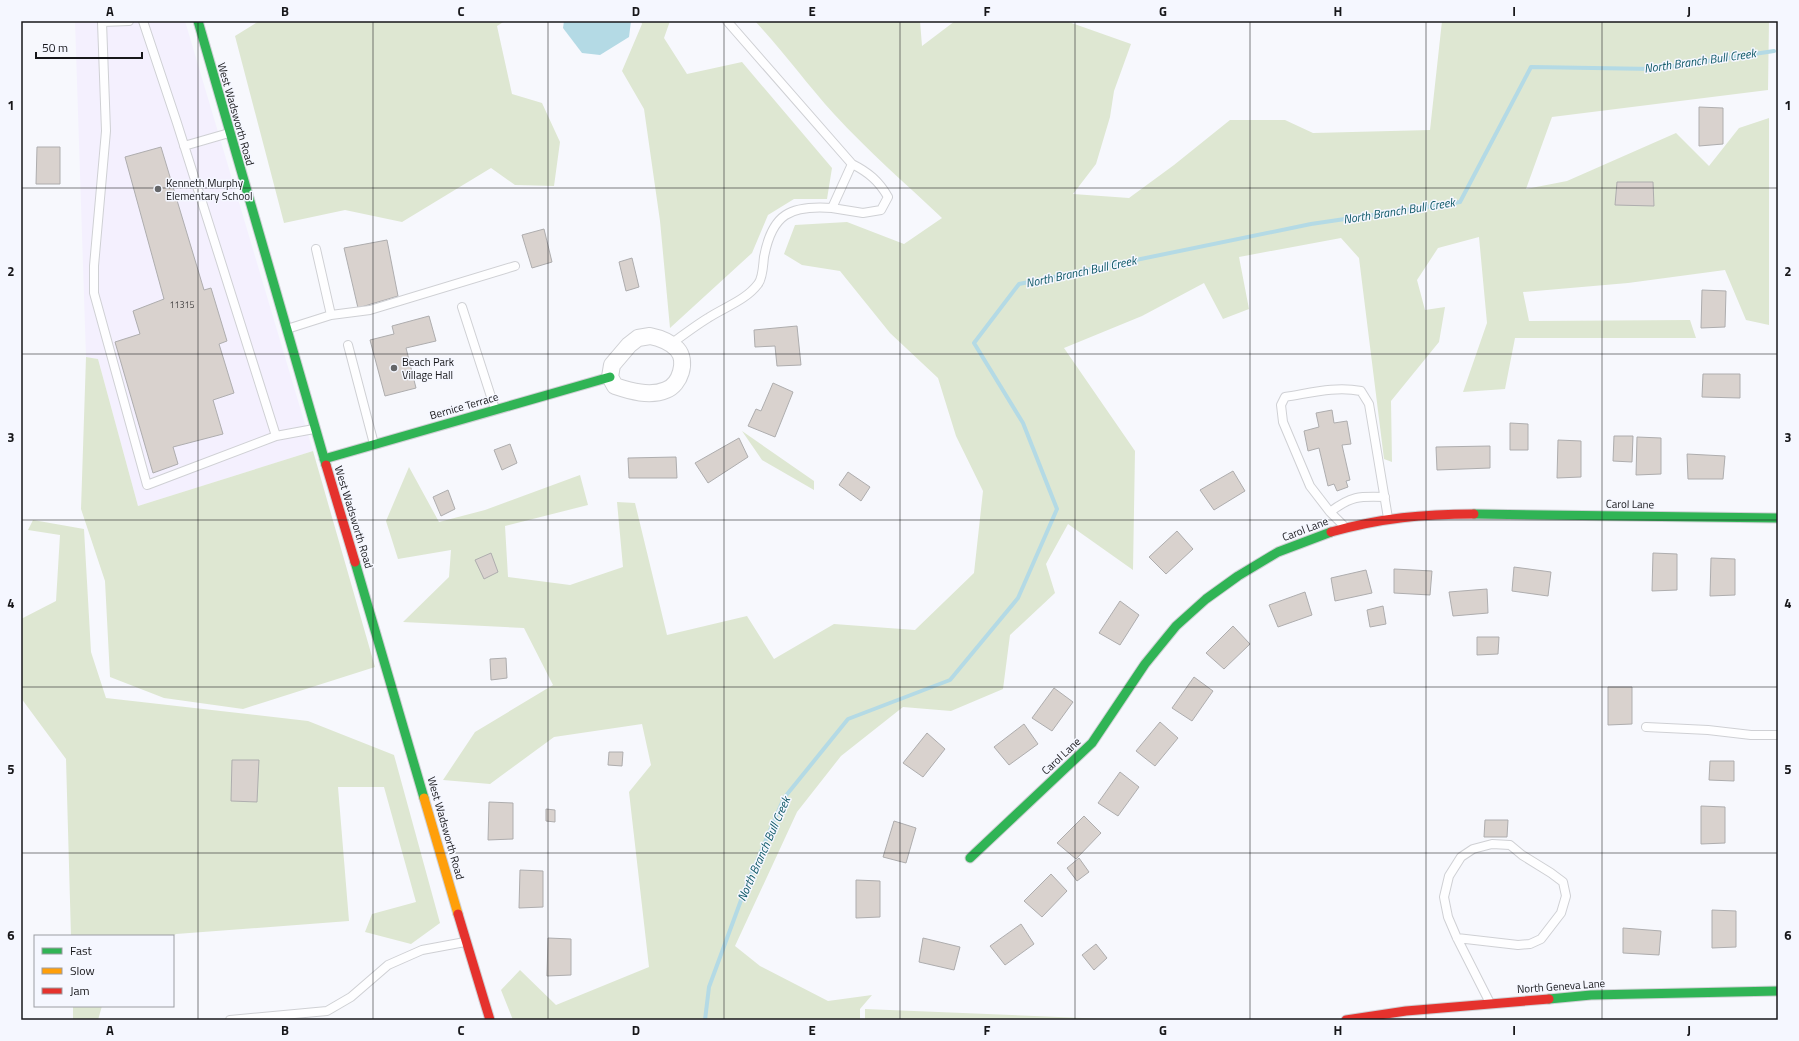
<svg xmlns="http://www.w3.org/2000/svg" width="1799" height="1041" viewBox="0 0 1799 1041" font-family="'Titillium Web',sans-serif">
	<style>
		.education { fill: #f4f0fe }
		.green { fill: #dee7d2 }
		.water { fill: #b4dae5 }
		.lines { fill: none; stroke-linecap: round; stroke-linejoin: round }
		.stream { stroke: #b4dae5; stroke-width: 4 }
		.building { fill: #d9d2ce; stroke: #aeadae }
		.lane-casing { stroke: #cfd0d4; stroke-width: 10 }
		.street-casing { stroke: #cfd0d4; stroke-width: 18 }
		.fast-casing { stroke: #cfd0d4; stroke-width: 11 }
		.slow-casing { stroke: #cfd0d4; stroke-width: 11 }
		.jam-casing { stroke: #cfd0d4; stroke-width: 11 }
		.lane { stroke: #fefeff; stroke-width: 8 }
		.street { stroke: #fefeff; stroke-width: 16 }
		.fast { stroke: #30b455; stroke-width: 9 }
		.slow { stroke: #ff9f0a; stroke-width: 9 }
		.jam { stroke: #e5322d; stroke-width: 9 }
		.grid { fill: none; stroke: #17171a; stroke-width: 1; stroke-opacity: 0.55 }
		.poi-dot { fill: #656669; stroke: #f5f7ff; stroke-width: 1.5 }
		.labels { text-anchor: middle; stroke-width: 3; stroke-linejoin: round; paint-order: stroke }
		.number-label { font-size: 9px; fill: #484647 }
		.street-label { font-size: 11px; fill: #17171a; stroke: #f5f7ff }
		.poi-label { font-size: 11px; fill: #17171a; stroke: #f5f7ff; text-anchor: start }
		.water-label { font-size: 12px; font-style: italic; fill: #0c5766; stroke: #f5f7ff }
		.neatline { fill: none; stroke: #17171a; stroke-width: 1.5 }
		.grid-label { font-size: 13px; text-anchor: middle; font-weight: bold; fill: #17171a }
	</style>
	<rect width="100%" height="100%" fill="#f7f8fd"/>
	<!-- education -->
	<path class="education" d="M75,21H185L313,451L138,506L98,359L86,357Z"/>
	<!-- green -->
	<path class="green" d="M259,21H505L497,26L512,94L542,103L560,142L554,186L515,185L491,168L402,222L345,210L284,223L235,36Z
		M641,21H670L664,38L687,74L742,62L832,168L827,199H794L768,215L752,253L670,328L660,221L644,109L622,71L642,24Z
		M755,21H920L922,46L955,21H1066L1131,44L1114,91L1110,117L1096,164L1073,194L1129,198L1174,165L1230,120H1285L1313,133L1430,130L1442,21H1769L1768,90L1552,117L1526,189L1567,181L1676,133L1709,166L1739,128L1769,118V325L1746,320L1725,270L1628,283L1523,292L1529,321L1690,320L1696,338H1515L1505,389L1463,392L1487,323L1479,237L1438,248L1417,280L1425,310L1445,307L1439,342L1391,401L1392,462L1384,459L1359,258L1341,238L1239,257L1249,309L1223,319L1204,283L1142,316L1064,348L1135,451L1133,570L1068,524L1046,564L1055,593L1010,635L1003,689L951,711L903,707L841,756L797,812L735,946L760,966L828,1001L872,995L860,1009V1020H513L501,990L520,970L556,1005L649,967L629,792L651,765L642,724L554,737L490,784L443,780L475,732L553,685L524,628L403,622L449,577L451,550L398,559L386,521L409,467L439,522L485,510L580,475L588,505L505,526L508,577L570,585L623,567L617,502L635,503L667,635L747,616L774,659L834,624L915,630L974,573L983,491L956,436L938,378L890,333L840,271L802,265L784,254L795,225L847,222L904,244L942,218C906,184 868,151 834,114C807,84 783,51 755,21Z
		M86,357L98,359L138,506L313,451L375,667L243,709L164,698L110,677L105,581L81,509Z
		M742,431L814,481V490L762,460Z
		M33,520L84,529L91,652L106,698L308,721L394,755L440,923L411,944L365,932L372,914L416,902L384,787H338L349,921L176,934L173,936H71L66,759L21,698V619L56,601L60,535L28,530Z
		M73,1006H102L98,1020H73Z
		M865,1009L1131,1020H865Z"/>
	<!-- water -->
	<path class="water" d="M564,21H631L629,37L600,55L582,53L563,28Z"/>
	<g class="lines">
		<!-- stream -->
		<path class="stream" d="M705,1020L709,987L747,884L784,798L848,719L950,680L1018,598L1057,509L1023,423L974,343L1019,284L1311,224L1460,202L1531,67L1654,69L1774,51"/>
	</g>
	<!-- building -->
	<path class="building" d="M1699,107L1723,108V144L1699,146Z
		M37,147H60V184H36Z
		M161,147L204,290L211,288L227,341L219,344L234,393L213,400L223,434L173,447L178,464L153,473L115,342L140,334L133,311L164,299L125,157Z
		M1617,182H1653L1654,206L1615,205Z
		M544,229L552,262L532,268L522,235Z
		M387,240L398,296L358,308L344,248Z
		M632,258L639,287L626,291L619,262Z
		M1702,290L1726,291L1725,327L1701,328Z
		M429,316L436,341L406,348L416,388L385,396L370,340L394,334L392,326Z
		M797,326L801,365L777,366L775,346L755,347L754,330Z
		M1703,374H1740V398L1702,397Z
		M773,383L793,392L775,437L748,426L756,409L761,411Z
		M1332,410L1334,423L1347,421L1351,444L1342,445L1350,480L1346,481L1348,487L1337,491L1334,484L1328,486L1319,448L1308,451L1304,431L1319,427L1316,413Z
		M1510,423L1528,424V450H1510Z
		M1614,436H1633L1632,462L1613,461Z
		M1637,437L1661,438V474L1636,475Z
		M739,438L748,457L708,483L695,463Z
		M1558,440L1581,441V477L1557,478Z
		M510,444L517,463L502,470L494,450Z
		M1490,446V468L1437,470L1436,447Z
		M1687,454L1725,456L1723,479H1688Z
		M676,457L677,478H629L628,458Z
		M1233,471L1245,491L1214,510L1200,490Z
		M848,472L870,487L861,501L839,485Z
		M448,490L455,509L441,516L433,497Z
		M1177,531L1193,549L1166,574L1149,557Z
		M491,553L498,572L484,579L475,560Z
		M1653,553L1677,554V590L1652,591Z
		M1711,558L1735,559V595L1710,596Z
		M1514,567L1551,572L1548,596L1512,591Z
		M1394,569L1432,571L1430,595L1394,593Z
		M1366,570L1372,593L1335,601L1331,578Z
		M1487,589L1488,613L1453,616L1449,592Z
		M1305,592L1312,615L1278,627L1269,605Z
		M1120,601L1139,615L1120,645L1099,633Z
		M1383,606L1386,624L1370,627L1367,610Z
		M1233,626L1250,644L1224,669L1206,653Z
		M1477,637H1499L1498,654L1477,655Z
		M506,658L507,678L491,680L490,659Z
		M1194,677L1213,691L1192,721L1172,708Z
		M1608,687H1632V724L1608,725Z
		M1054,688L1073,702L1052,731L1032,718Z
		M1160,722L1178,738L1155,766L1136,751Z
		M1024,724L1038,744L1009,765L994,747Z
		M927,733L945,749L923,777L903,763Z
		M609,752H623L622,766L608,765Z
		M232,760H259L257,802L231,801Z
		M1710,761H1734V781L1709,780Z
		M1120,772L1139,787L1118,816L1098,803Z
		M489,802L513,803V839L488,840Z
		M1701,806L1725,807V843L1701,844Z
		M546,809L555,810V822L546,821Z
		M1084,816L1101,833L1076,859L1057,843Z
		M1485,820H1508L1507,837H1484Z
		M894,821L916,828L906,863L883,857Z
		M1079,858L1089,872L1077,881L1067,868Z
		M520,870L543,871V907L519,908Z
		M1051,874L1067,891L1042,917L1024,901Z
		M856,880L880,881V917L856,918Z
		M1712,910L1736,911V947L1712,948Z
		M1021,924L1034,944L1005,965L990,946Z
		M1623,928L1661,931L1659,955L1623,953Z
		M548,938L571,939V975L547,976Z
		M923,938L960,947L954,970L919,962Z
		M1096,944L1107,958L1094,970L1082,955Z"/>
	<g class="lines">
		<!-- lane casing -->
		<g class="lane-casing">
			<path id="lane" d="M129,21L102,22L106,131L94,266V293L147,485L276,436L314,429
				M143,21L177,123L276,436
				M184,146L229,133
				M832,208L863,213L881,210L888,197C879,181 868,172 852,164
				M316,249L331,315
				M462,307L495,409
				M287,329L331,315L370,310L515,266
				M671,344C683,335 695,326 708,318C725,307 746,300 758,284C763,278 763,265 764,257C772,214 790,205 832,208L852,164L727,21
				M348,345L374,444
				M1330,512C1351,496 1359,496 1385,497
				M1344,526L1330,512L1310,486L1283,422L1281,405L1285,397C1311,393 1335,386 1361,391L1369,404L1388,518
				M1646,727L1708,730L1751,735H1778
				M1457,938L1518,945L1530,944L1541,939L1561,913L1566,896L1563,882L1551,873L1522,855L1510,845L1492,844L1473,849L1461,857L1449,876L1444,897L1448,917L1457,938L1489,1001
				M230,1020L327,1011L351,997L388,965L422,950L465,942"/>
		</g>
		<!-- street casing -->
		<g class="street-casing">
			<path id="street" d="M650,336C660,338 669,341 677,349C688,361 680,385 666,390C650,397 630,391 615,386L610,377L612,365L629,345L638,338Z"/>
		</g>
		<!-- fast casing -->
		<g class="fast-casing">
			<path id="fast" d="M198,21L326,465
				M324,459L610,377
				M1474,514L1778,518
				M355,562L424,798
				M970,858L1092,743L1145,664L1176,626L1206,599L1238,576L1278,552L1331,532
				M1549,999L1591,995L1778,991"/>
		</g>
		<!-- slow casing -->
		<g class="slow-casing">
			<path id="slow" d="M424,798L458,914"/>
		</g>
		<!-- jam casing -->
		<g class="jam-casing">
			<path id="jam" d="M326,465L355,562
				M1331,532C1381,518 1423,514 1474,514
				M458,914L490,1020
				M1346,1020L1406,1011L1549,999"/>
		</g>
		<!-- lane -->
		<use href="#lane" class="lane"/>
		<!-- street -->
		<use href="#street" class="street"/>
		<!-- fast -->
		<use href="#fast" class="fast"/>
		<!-- slow -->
		<use href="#slow" class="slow"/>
		<!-- jam -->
		<use href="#jam" class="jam"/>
	</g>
	<!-- grid -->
	<path class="grid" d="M198,21V1020M373,21V1020M548,21V1020M724,21V1020M900,21V1020M1075,21V1020M1250,21V1020M1426,21V1020M1602,21V1020M21,188H1778M21,354H1778M21,520H1778M21,687H1778M21,853H1778"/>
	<!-- markers -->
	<g class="poi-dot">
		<circle cx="158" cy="189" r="4"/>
		<circle cx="394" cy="368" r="4"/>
	</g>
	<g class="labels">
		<!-- number labels -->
		<g class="number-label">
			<text x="182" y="308">11315</text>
		</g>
		<!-- street labels -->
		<g class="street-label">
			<text transform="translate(236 114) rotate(74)" y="4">West Wadsworth Road</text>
			<text transform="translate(464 406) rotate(-16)" y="4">Bernice Terrace</text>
			<text transform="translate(1630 504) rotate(1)" y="4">Carol Lane</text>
			<text transform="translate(354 517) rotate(73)" y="4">West Wadsworth Road</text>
			<text transform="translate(1305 529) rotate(-21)" y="4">Carol Lane</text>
			<text transform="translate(1061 756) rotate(-43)" y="4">Carol Lane</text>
			<text transform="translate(446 828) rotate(74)" y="4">West Wadsworth Road</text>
			<text transform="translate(1561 986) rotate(-4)" y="4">North Geneva Lane</text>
		</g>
		<!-- poi labels -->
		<g class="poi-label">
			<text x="166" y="187">Kenneth Murphy<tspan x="166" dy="13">Elementary School</tspan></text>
			<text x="402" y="366">Beach Park<tspan x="402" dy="13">Village Hall</tspan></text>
		</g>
		<!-- water labels -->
		<g class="water-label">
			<text transform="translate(1700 61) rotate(-8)" y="4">North Branch Bull Creek</text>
			<text transform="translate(1399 211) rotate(-9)" y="4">North Branch Bull Creek</text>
			<text transform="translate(1081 272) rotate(-12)" y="4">North Branch Bull Creek</text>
			<text transform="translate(764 849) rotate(-66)" y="4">North Branch Bull Creek</text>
		</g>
	</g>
	<!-- border -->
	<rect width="1799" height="1041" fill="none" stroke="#f5f7ff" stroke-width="44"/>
	<!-- legend -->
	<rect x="34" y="935" width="140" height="72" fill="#f5f7ff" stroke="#9c9da3"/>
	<rect x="42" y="948" width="20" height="6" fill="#30b455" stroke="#9c9da3"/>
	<text x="70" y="955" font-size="12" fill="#17171a">Fast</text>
	<rect x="42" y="968" width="20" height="6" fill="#ff9f0a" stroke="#9c9da3"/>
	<text x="70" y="975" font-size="12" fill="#17171a">Slow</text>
	<rect x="42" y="988" width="20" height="6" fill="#e5322d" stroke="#9c9da3"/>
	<text x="70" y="995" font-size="12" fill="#17171a">Jam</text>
	<!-- scale -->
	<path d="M36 52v6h106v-6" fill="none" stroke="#17171a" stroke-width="2"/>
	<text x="42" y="52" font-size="12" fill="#17171a" stroke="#f5f7ff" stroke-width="3" paint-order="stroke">50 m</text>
	<rect x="22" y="22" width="1755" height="997" class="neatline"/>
	<g class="grid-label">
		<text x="110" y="16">A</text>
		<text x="285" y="16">B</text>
		<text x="461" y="16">C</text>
		<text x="636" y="16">D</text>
		<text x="812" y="16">E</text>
		<text x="987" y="16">F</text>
		<text x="1163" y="16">G</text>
		<text x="1338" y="16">H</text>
		<text x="1514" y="16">I</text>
		<text x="1689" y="16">J</text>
		<text x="11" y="110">1</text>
		<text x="1788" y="110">1</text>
		<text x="11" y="276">2</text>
		<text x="1788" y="276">2</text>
		<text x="11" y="442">3</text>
		<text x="1788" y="442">3</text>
		<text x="11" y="608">4</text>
		<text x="1788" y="608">4</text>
		<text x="11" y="774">5</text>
		<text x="1788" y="774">5</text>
		<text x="11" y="940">6</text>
		<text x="1788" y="940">6</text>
		<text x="110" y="1035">A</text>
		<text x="285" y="1035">B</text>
		<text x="461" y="1035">C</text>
		<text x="636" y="1035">D</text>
		<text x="812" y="1035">E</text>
		<text x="987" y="1035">F</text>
		<text x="1163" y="1035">G</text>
		<text x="1338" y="1035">H</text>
		<text x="1514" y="1035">I</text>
		<text x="1689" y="1035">J</text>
	</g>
</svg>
